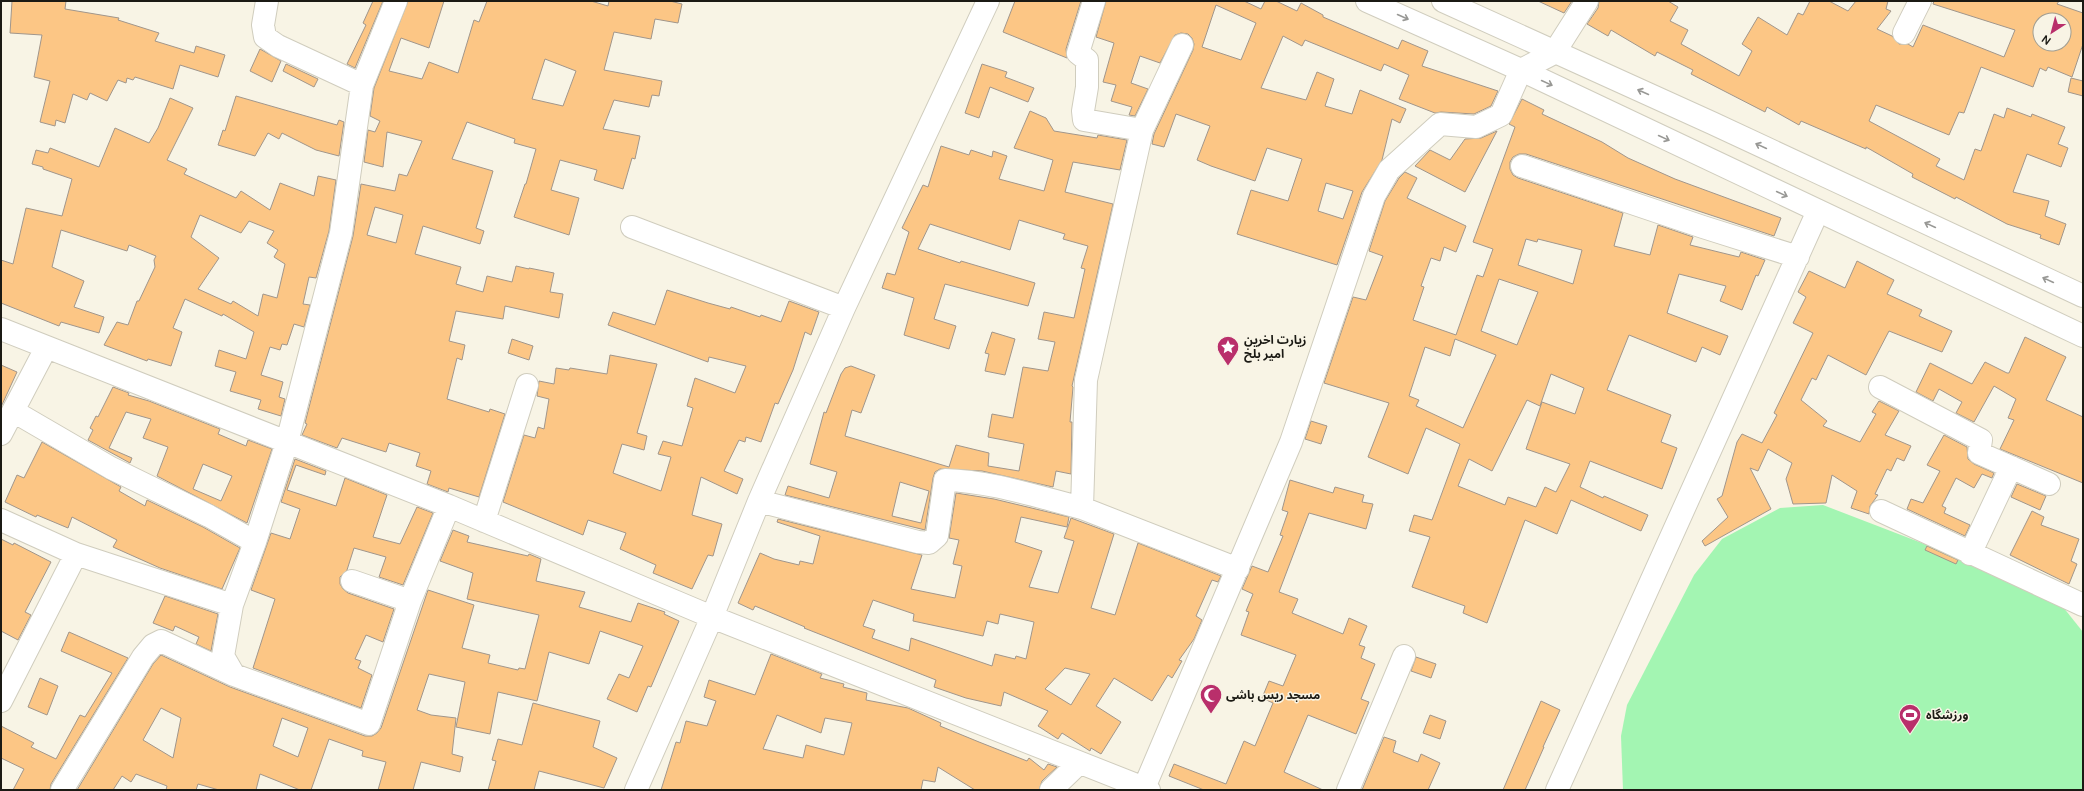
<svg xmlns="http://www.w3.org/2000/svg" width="2084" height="791" viewBox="0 0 2084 791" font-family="'DM Sans','Noto Sans Arabic',sans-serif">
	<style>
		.green { fill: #a3f5b2 }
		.building { fill: #fcc685; stroke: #a1968b; fill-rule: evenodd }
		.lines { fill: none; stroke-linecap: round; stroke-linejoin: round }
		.minor-casing { stroke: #d0cdbe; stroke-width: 24 }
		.highway-casing { stroke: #d0cdbe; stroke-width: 24 }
		.minor { stroke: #fff; stroke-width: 22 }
		.highway { stroke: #fff; stroke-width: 22 }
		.oneway { stroke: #989895 }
		.labels { text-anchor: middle; stroke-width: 3; stroke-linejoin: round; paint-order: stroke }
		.poi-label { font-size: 12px; font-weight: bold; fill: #1b1a14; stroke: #f8f4e5; text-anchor: start }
	</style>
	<rect width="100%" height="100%" fill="#f8f4e5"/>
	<!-- green -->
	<path class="green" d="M1823,505L2013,578L2063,607L2083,632V790H1623L1621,736L1627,705L1694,575L1722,539L1780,508Z"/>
	<!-- building -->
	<path class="building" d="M12,1H66L65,9L119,18L118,20L159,33L155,41L194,53L196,46L225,55L218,77L180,65L173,89L135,77L133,80L127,78L126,83L118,80L107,101L90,93L87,100L73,94L65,123L56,120L55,126L40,122L50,81L34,77L42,35L10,33Z
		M373,1H383L355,68L347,64L366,25L363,23Z
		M408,1H444L429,48L401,38L389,71L422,79L429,62L458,73L474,20L479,22L487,1H591L608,6L609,1H670L682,4L678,23L655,19L651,39L614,32L604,70L662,81L659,96L652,95L649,107L614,100L609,113L603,129L640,136L635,159L632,158L623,189L594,180L597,170L560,160L551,190L579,198L569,235L514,217L525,184H526L536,149L514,143L515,139L467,122L452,159L493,171L476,228L484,231L480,244L423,226L415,254L461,267L456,284L483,292L487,276L512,282L516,266L529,269V268L554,273L550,292L563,294L559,318L505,306L503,319L456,311L449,341L465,345L462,360L457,358L447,399L489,412L490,409L505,414L479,497L449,488L448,492L427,484L431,471L416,466L420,453L389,443L386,452L342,438L337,448L302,435L307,424L305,423L353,236L361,184L395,191L399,174L407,176L422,141L387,132L383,167L364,162L368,130L375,132L380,121L370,116L374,88ZM545,59L576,71L563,106L532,99ZM375,207L403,215L396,243L367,235Z
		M1015,1H1081L1066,49L1067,58L1003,32Z
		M1106,1H1244L1261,9L1265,1H1276L1297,11L1301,3L1323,15V17L1398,49L1402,40L1428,51L1422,66L1498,91L1491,106L1474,114L1441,112L1435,113L1399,99L1409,75L1384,64L1381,71L1305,40L1302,46L1283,36L1261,88L1306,100L1317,72L1334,79L1325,106L1352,114L1360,90L1406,109L1400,123L1392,119L1382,160L1362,192L1337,265L1237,234L1251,190L1288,201L1302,159L1267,148L1255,181L1211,166L1197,160L1210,126L1176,114L1164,147L1152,144L1154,134L1193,50L1194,44L1192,38L1188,34L1181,33L1175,35L1160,63L1140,56L1131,83L1148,89L1135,116L1129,115L1132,107L1111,101L1116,85L1103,82L1114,43L1096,37ZM1216,5L1256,23L1241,60L1202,47ZM1326,183L1353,191L1343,219L1318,211Z
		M1538,1H1572L1564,13Z
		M1599,1H1668L1678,7L1670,21L1688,30L1681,44L1739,76L1752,51L1742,44L1758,17L1787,35L1798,13L1803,15L1810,1H1829L1848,11L1856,1H1888L1886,9L1891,11L1877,29L1892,36L1899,44H1908L1913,47L1923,25L2004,57L2015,30L1933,4L1934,1H2059L2057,4L2083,13V44L2072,77L2048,67L2046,71L2040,68L2033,87L1981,67L1964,113L1959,112L1949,135L1876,105L1869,121L1940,159L1936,166L1964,180L1975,149L1981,151L1994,114L2004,118L2007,108L2031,117L2032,114L2065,127L2058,144L2068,148L2061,167L2027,154L2013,192L2049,201L2045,216L2066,224L2059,245L2040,238L2041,235L2007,224L1956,197L1955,199L1912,177L1913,174L1866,147V149L1801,121L1799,125L1767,107L1765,112L1691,74L1693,70L1657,52L1655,56L1611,30L1608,36L1587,24L1598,8ZM2040,20H2064V44H2040Z
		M260,49L281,61L272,82L250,71Z
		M286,64L318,79L314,87L283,71Z
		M982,64L1007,72L1005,77L1034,88L1028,102L990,87L979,118L965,113Z
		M2071,78L2083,81V96L2068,92Z
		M236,96L337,125L339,120L344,122L339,156L316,150L282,133L279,139L268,133L255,156L218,145L223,130L225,131Z
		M170,98L193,108L167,160L187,169L184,174L236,198L241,191L270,210L280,183L314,196L318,176L336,180L329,231L316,278L309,277L303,304L310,305L304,327L294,324L287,345L282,344L280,350L270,347L261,375L283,382L279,397L285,399L281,416L258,409L261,400L230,391L236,372L215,366L219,350L246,359L254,332L223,314L222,316L185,299L173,328L182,332L171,366L148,359L147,361L104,345L117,322L128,325L137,301H139L155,267L154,260L156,256L129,245L127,251L61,230L52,267L84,281L74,307L104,317L99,333L61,322L59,326L1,303V260L13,264L26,208L62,216L72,179L43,169V167L32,164L36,150L48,153L50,148L99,167L115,128L149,143L158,128ZM200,215L241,233L249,221L274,231L267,243L278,250L274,257L285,264L277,298L263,294L258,316L233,301L231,304L198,289L219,258L191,237Z
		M1522,99L1544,110L1542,114L1602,142L1628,158L1675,179L1781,218L1774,236L1526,154H1519L1513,157L1510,162V169L1513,175L1518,178L1623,213L1614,246L1650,255L1658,225L1693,237L1690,245L1739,257L1741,252L1765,260L1758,276L1756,275L1742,310L1720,301L1726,286L1679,274L1667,313L1728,336L1720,355L1702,347L1696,362L1629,335L1607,390L1671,415L1661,442L1677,448L1672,462L1662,489L1590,461L1580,487L1603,498L1604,496L1648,515L1641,531L1571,500L1557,534L1525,520L1487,623L1463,613L1465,606L1412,587L1430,537L1409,531L1414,515L1432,520L1460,444L1426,428L1408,474L1368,457L1389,403L1324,383L1353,297L1366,300L1383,256L1369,251L1385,201L1399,178L1405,172L1417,178L1407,198L1466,226L1456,252L1444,247L1440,261L1431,258L1421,286L1424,287L1413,320L1456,335L1477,275L1483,277L1493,249L1473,242L1515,127L1509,124ZM1526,239L1537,242L1538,239L1582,250L1573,284L1518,265ZM1499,279L1538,292L1517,345L1481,331ZM1455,339L1496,355L1463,428L1416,406L1419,400L1409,396L1425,347L1450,356ZM1551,374L1584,388L1575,414L1542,402L1526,449L1570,464L1556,492L1545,487L1536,507L1508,497L1505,505L1458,486L1469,459L1492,471L1527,400L1540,406Z
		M1030,111L1046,118L1054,131L1097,138L1098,135L1127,140L1120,170L1073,162L1065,192L1113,204L1072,386L1073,387L1070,422H1072L1071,474L1056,471L1053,487L982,471L940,469L935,472L933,478L925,530L785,495L788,486L829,498L837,472L810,464L824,412L826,413L841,374L845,368L851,366L875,375L861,413L852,410L845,436L949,467L956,445L989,453L988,466L1019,471L1024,444L988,437L992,414L1013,418L1023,367L1048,371L1055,342L1038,339L1044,312L1074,318L1085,269L1081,268L1088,246L1063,239L1065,234L1019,220L1010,250L930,224L918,249L960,263L961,261L1035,283L1028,306L945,284L934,319L956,326L949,349L904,335L914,298L882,288L887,273L895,275L909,232L902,228L923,185L928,187L941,146L969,155L971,150L992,157L993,151L1007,156L999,179L1044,191L1053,160L1014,148ZM900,482L929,491L921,523L892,516Z
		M1497,131L1465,192L1415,166L1430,150L1450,160L1465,139L1481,138Z
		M1857,261L1894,280L1887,294L1922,310L1919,316L1952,331L1942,352L1889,331L1866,375L1828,355L1816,380L1812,378L1801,400L1827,421L1823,426L1860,442L1876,414L1872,412L1879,401L1899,411L1885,435L1911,446L1904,461L1897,458L1891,471L1887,469L1875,494L1878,495L1870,506L1869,514L1851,508L1857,491L1832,475L1826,503L1793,504L1786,479L1792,463L1768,449L1758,471L1750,468L1771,509L1705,546L1702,541L1728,517L1717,499L1722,496L1737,442L1742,434L1762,443L1777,415L1774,413L1813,333L1793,323L1806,297L1798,292L1809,271L1845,288Z
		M667,290L708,303L730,309L731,307L760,317L761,315L781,322L789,301L819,312L811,335L805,332L793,370L778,404L775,403L761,442L746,437L745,442L739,440L724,471L743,479L737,494L701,477L692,515L722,524L713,556L708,555L692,589L653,573L656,565L620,549L626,533L588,520L583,535L503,502L524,435L535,438L538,427L544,429L549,399L537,396L539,381L554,384L556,368L569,370L570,368L607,374L610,355L657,364L637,433L647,436L644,450L622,444L613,473L661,491L671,457L658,454L663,441L682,446L693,408L687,406L695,378L735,393L746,366L709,357L708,362L608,325L613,312L655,325Z
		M992,332L1015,339L1005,375L985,371L989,354L985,353Z
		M2025,337L2066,357L2046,400L2083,417V483L2000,449L2014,420L2008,418L2016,399L1994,386L1974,422L1956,413L1962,402L1939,389L1933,401L1916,392L1930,363L1972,384L1985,362L2007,373H2009Z
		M512,339L533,346L529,360L508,353Z
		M1,365L17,372L1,407Z
		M113,387L129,393L128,395L149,401L220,429L218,434L246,446L248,440L272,449L247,523L157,476L168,447L143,438L151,419L126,412L109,448L132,458L130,463L88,440L93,430L90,428L96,416L98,417ZM203,464L232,476L221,501L193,489Z
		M1311,421L1327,426L1321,444L1305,439Z
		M1944,435L1967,447L1968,459L1974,464L1994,473L1992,478L1982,474L1974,488L1956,478L1942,506L1946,508L1944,513L1970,525L1965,536L1907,509L1911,499L1923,503L1940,471L1927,465Z
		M42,442L121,487L119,491L145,506L147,500L203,527L240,548L222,589L160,568L113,547L117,540L72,517L68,528L37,515L36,517L5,502L17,475L24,478Z
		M295,459L326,471L325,475L296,465L287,490L336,506L345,478L387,495L373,537L400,544L417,507L433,513L403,585L379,577L386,557L354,548L347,570L340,577V584L343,589L348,593L394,609L383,642L366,635L355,659L361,661L358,668L372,675L361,708L253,668L275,599L251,590L271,533L290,539L300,509L281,502Z
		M1290,480L1333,493L1335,487L1364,495L1362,502L1373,504L1366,529L1309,513L1279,592L1298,599L1292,613L1343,634L1349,618L1367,626L1359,645L1365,647L1361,658L1375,664L1361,699L1369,702L1356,734L1308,715L1284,772L1323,790H1204L1169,776L1174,764L1226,784L1244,741L1255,746L1273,703L1262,698L1269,681L1283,686L1296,655L1241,635L1249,612L1246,611L1253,594L1242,589L1252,566L1268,572L1283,536L1280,535L1288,512L1282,510Z
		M2017,484L2046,496L2040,510L2011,497Z
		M956,493L994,499L1069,517L1067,527L1021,517L1015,542L1042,551L1029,587L1058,593L1074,541L1064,538L1071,518L1114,534L1091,608L1115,615L1138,543L1221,576L1218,582L1212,580L1196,616L1202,620L1194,639L1179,660L1182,661L1172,678L1168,675L1152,701L1114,678L1096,706L1121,722L1101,754L1091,748L1090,751L1062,733L1058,739L1038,726L1048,711L1004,692L1001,706L966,698L934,687L936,680L804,628L805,627L755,606L753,610L738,603L760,553L774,559L799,565L800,561L813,564L820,536L777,522L778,519L922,555L911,589L955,598L962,566L953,564L959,540L949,538ZM873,600L914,614L913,621L983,636L987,621L998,624L1000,614L1034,622L1026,659L1016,656L1015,659L995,654L992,666L911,638L909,651L872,638L875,630L863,626ZM1065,668L1090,674L1071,705L1045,689Z
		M2032,511L2044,517L2041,525L2079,539L2071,561L2077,564L2069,584L2010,555Z
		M453,530L469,536L467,542L528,556L529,554L541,559L536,581L585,592L579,607L631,622L638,603L665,612L664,614L679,621L651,687L648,686L637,712L607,699L619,674L629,678L643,646L600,631L589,664L549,652L537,701L498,692L490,734L456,727L465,682L429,674L417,710L431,715L456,718L452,754L463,757L460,772L421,762L413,790H378L386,762L362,756L363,751L329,739L311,790H300L260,774L256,790H219L198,784L196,790H166L167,786L136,774L131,782L122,776L113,790H77L153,664L161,655L230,687L365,736H372L377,733L381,728L428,590L474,605L462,648L490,655L488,663L518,670L519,668L525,669L539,615L467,599L473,573L440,561ZM161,708L181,718L173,758L143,740ZM282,718L308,728L298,757L273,746Z
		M1,539L13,545L14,543L51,562L25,612L31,615L18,640L1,631Z
		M1927,546L1958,560L1956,564L1925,550Z
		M165,596L218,614L211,651L196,644L199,637L175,626L173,631L153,623Z
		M69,632L128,658L51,784L50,790H13L24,769L1,758V726L34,743L31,747L56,759L80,715L85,717L112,673L61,651Z
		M771,654L822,674L820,678L844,684L843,687L867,693L866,700L908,708L941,723L940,726L979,742L1027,761L1029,758L1044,770L1048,764L1057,767L1042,781L1039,790H975L938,767L935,782L923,780L921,790H661L676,742L680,743L686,721L707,726L716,701L704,697L709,680L755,695ZM777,715L821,733L825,718L852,723L844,755L806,745L803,758L763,749Z
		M1416,657L1436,664L1431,678L1411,671Z
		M40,678L58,686L47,715L28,707Z
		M1541,701L1560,710L1543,747H1544L1525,790H1503Z
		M533,703L600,721L593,747L617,758L604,788L539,771L534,790H488L496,761L492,760L498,739L522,745Z
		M1430,715L1446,721L1440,739L1423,733Z
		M1384,737L1396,741L1393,752L1418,762L1421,754L1440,763L1428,790H1362Z"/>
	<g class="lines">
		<!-- minor casing -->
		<g class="minor-casing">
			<path id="minor" d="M267,1L263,25L265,37L278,46L362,85
				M1094,1L1078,53L1087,60V87L1083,111L1084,120L1142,130
				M1904,33L1920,1
				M1182,45L1142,130L1086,380L1082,508L1238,569
				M1522,166L1703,227L1798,257
				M632,227L844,308
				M1,329L449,506L712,617L1149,790
				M1880,387L1981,440L1979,453L2049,484
				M13,411L111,468L209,516L255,542
				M1,434L46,348
				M759,501L918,542L929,543L937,536L945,480C991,481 1038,497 1082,508
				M1881,511L2083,605
				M1,520L76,554L232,605
				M484,521L527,385
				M1970,554L2011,467
				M352,581L410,601
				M234,675L369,724L410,601L449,506
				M1,701L76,554
				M1144,788L1291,442L1374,196L1389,170L1440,124L1476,127L1501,115L1521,70L1554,53L1587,1
				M62,790L143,657L153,645L161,641L234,675L223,656L232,605L255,542L287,442L341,233L362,85L396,1
				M636,790L712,617L759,501L844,308L988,1
				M1051,790L1079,763
				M1348,790L1404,656
				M1557,790L1818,211"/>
		</g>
		<!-- highway casing -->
		<g class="highway-casing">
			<path id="highway" d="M1367,1L1521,70L2083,336
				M1443,1L1712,123L2083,296"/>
		</g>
		<!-- minor -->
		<use href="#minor" class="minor"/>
		<!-- highway -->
		<use href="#highway" class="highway"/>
	</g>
	<!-- one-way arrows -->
	<defs><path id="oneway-shaft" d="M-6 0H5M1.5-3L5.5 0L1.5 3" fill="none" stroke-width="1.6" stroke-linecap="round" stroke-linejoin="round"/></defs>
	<g class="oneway">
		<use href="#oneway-shaft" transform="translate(1403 17) rotate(24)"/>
		<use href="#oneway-shaft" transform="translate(1547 83) rotate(25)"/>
		<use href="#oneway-shaft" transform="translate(1643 92) rotate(-156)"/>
		<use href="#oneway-shaft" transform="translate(1664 138) rotate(25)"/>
		<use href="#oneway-shaft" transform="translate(1761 146) rotate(-155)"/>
		<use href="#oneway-shaft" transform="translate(1782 194) rotate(25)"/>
		<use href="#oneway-shaft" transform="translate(1930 225) rotate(-155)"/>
		<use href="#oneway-shaft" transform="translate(2048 280) rotate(-155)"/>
	</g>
	<!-- icons -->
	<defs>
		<g id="sight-pin" transform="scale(1.15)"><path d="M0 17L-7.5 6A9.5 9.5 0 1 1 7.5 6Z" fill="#b92f6b" stroke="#f8f4e5"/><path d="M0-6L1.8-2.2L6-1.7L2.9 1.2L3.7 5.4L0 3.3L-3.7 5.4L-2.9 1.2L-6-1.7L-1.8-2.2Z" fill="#fff"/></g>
		<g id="mosque-pin" transform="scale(1.15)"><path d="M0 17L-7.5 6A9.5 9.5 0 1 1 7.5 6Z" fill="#b92f6b" stroke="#f8f4e5"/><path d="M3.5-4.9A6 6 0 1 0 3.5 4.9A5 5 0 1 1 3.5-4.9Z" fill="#fff"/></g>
		<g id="stadium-pin" transform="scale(1.15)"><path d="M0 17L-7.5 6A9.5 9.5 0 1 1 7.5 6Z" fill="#b92f6b" stroke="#f8f4e5"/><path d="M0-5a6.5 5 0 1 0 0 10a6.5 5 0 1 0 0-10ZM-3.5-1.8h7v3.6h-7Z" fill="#fff"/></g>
	</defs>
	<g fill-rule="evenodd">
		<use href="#sight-pin" x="1228" y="347"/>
		<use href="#mosque-pin" x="1211" y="695"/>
		<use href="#stadium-pin" x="1910" y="715"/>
	</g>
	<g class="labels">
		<!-- poi labels -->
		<g class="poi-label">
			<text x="1244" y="344">زیارت اخرین<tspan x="1244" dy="14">امیر بلخ</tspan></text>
			<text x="1226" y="699">مسجد ریس باشی</text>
			<text x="1926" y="719">ورزشگاه</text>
		</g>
	</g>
	<!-- border -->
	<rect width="2084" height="791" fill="none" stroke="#1b1a14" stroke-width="4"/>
	<!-- north arrow -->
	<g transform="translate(2052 32) rotate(216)"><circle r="19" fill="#f8f4e5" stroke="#a09d91"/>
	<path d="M0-3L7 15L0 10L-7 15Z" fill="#b92f6b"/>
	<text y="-6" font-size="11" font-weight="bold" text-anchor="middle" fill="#1b1a14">N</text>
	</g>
</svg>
